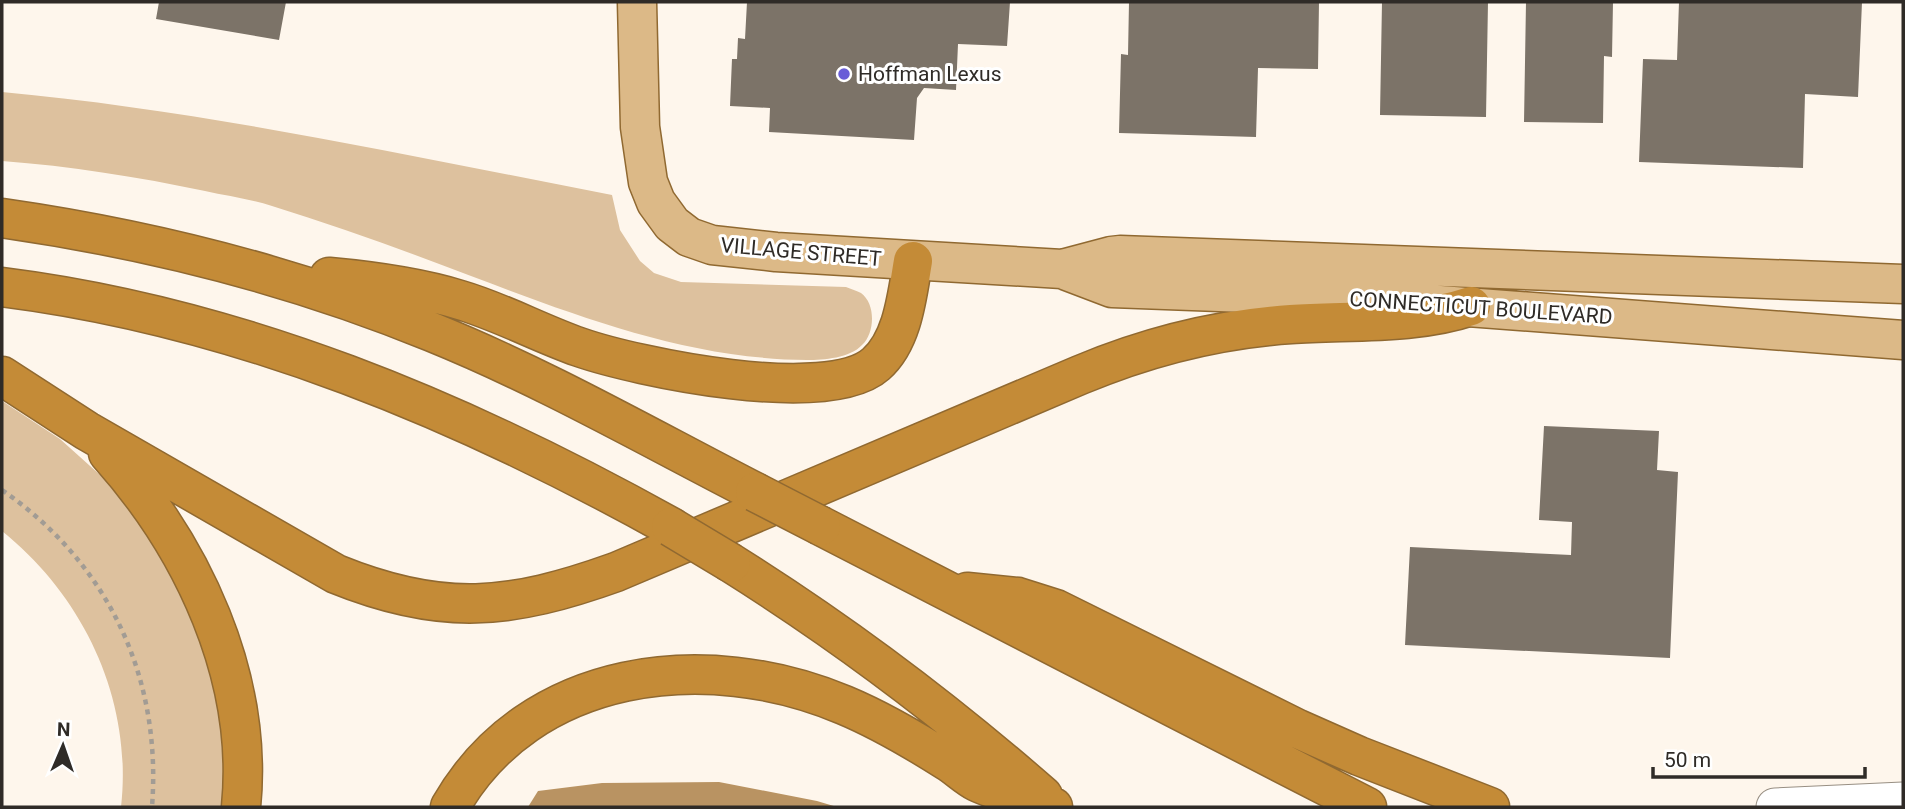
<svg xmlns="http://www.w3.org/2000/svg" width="1905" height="809" viewBox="0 0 1905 809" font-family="Roboto,sans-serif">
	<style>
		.green { fill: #ddc19e }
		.water { fill: #b99362 }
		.building { fill: #7c7368 }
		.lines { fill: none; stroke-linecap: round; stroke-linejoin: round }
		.minor-casing { stroke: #988f83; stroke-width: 39 }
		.major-casing { stroke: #906931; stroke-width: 41 }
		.highway-casing { stroke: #906931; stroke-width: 41 }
		.path { stroke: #a29c94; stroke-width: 4.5; stroke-dasharray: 5 5; stroke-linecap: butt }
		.minor { stroke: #fff; stroke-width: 37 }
		.major { stroke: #dcb987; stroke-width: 38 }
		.highway { stroke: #c48b37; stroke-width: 38 }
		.highway-bridge-casing { stroke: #906931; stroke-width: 41; stroke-linecap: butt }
		.highway-bridge { stroke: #c48b37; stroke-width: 38 }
		.poi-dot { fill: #695dd7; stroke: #fff; stroke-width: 2.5 }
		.labels { text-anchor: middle; stroke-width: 6; stroke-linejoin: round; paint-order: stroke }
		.poi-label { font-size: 21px; fill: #2f2b27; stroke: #fff; text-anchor: start }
		.street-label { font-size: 21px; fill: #2f2b27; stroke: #fff }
	</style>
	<rect width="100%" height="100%" fill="#fef6ec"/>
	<!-- green -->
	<path class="green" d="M2,92C207,111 410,156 612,195L620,230L640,261L654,273L681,282L846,287C851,289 857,291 861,293C876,304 875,333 862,345C850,358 824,360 807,360C689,359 580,317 471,276C406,251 339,227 272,206C251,199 227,196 205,191C138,177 70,166 2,161Z
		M2,401L60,439L109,483L164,553L200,622L225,723L228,807H121C133,701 85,598 2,531Z"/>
	<!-- water -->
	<path class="water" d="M719,782L817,801L837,807H528L538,791L602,783Z"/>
	<!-- building -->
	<path class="building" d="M159,2H286L279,40L156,19Z
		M747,2H1010L1007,46L958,44L956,90L924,88L917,98L914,140L769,132L770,108L730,106L732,59H737L738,38L745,39Z
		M1129,2H1319L1318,69L1258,68L1256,137L1119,133L1121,54L1128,55Z
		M1382,2H1488L1486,117L1380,115Z
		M1526,2H1613L1612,57L1604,56L1603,123L1524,122Z
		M1679,2H1862L1858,97L1805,94L1803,168L1639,162L1643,59L1677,60Z
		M1544,426L1659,431L1657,470L1678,472L1670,658L1405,645L1410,547L1571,555L1572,522L1539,520Z"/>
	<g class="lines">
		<!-- minor casing -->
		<g class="minor-casing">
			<path id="minor" d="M1775,807L1903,801"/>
		</g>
		<!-- major casing -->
		<g class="major-casing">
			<path id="major" d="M637,2L640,127L648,182L656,202L672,224L689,237L712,245L776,252L1062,269L1112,288L1322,296L1903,340
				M1062,269L1111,256L1120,255L1903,284"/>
		</g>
		<!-- highway casing -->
		<g class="highway-casing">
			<path id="highway" d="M2,218C148,239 295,276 432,332C543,377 648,437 755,492
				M329,277C373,281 418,287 460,300C501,312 539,333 579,347C636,367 828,407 876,364C903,340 907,296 913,261
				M2,287C240,317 463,411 671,527
				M2,376L87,431L336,574C442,617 510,610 616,572L1080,375C1149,346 1217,329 1291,324C1350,320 1415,325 1471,306
				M108,453C193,548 254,677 241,807
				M821,526L1367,807
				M731,563C841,632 946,711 1043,796
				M967,592L1018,597L1056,609L1298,729L1359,756L1490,807
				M450,807C530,667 706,647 844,705C880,720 914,740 947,761C957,767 967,777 977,782C1000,793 1028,799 1053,807"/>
		</g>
		<!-- path -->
		<path class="path" d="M2,490C109,564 162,678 152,807"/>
		<!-- minor -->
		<use href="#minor" class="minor"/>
		<!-- major -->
		<use href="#major" class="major"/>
		<!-- highway -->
		<use href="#highway" class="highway"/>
		<!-- highway-bridge casing -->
		<g class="highway-bridge-casing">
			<path id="highway-bridge" d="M755,492L821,526
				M671,527L731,563"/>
		</g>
		<!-- highway-bridge -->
		<use href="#highway-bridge" class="highway-bridge"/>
	</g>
	<!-- markers -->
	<circle class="poi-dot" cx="844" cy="74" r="7"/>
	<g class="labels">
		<!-- poi labels -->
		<g class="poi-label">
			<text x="858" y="81">Hoffman Lexus</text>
		</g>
		<!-- street labels -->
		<g class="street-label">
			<text transform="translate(801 252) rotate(5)" y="7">VILLAGE STREET</text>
			<text transform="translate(1481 308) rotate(4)" y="7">CONNECTICUT BOULEVARD</text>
		</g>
	</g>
	<!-- border -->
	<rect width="1905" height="809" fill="none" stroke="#2f2b27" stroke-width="7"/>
	<!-- north arrow -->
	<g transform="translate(63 746) rotate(2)" stroke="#ffffff" stroke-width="5" paint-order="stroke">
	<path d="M0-5L12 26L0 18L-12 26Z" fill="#2f2b27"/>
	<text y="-10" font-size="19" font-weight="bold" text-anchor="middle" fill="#2f2b27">N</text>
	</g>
	<!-- scale -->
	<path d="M1653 767v10h212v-10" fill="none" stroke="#2f2b27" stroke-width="3.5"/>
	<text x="1664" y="767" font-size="21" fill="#2f2b27" stroke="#ffffff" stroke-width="5" paint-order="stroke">50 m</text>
</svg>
